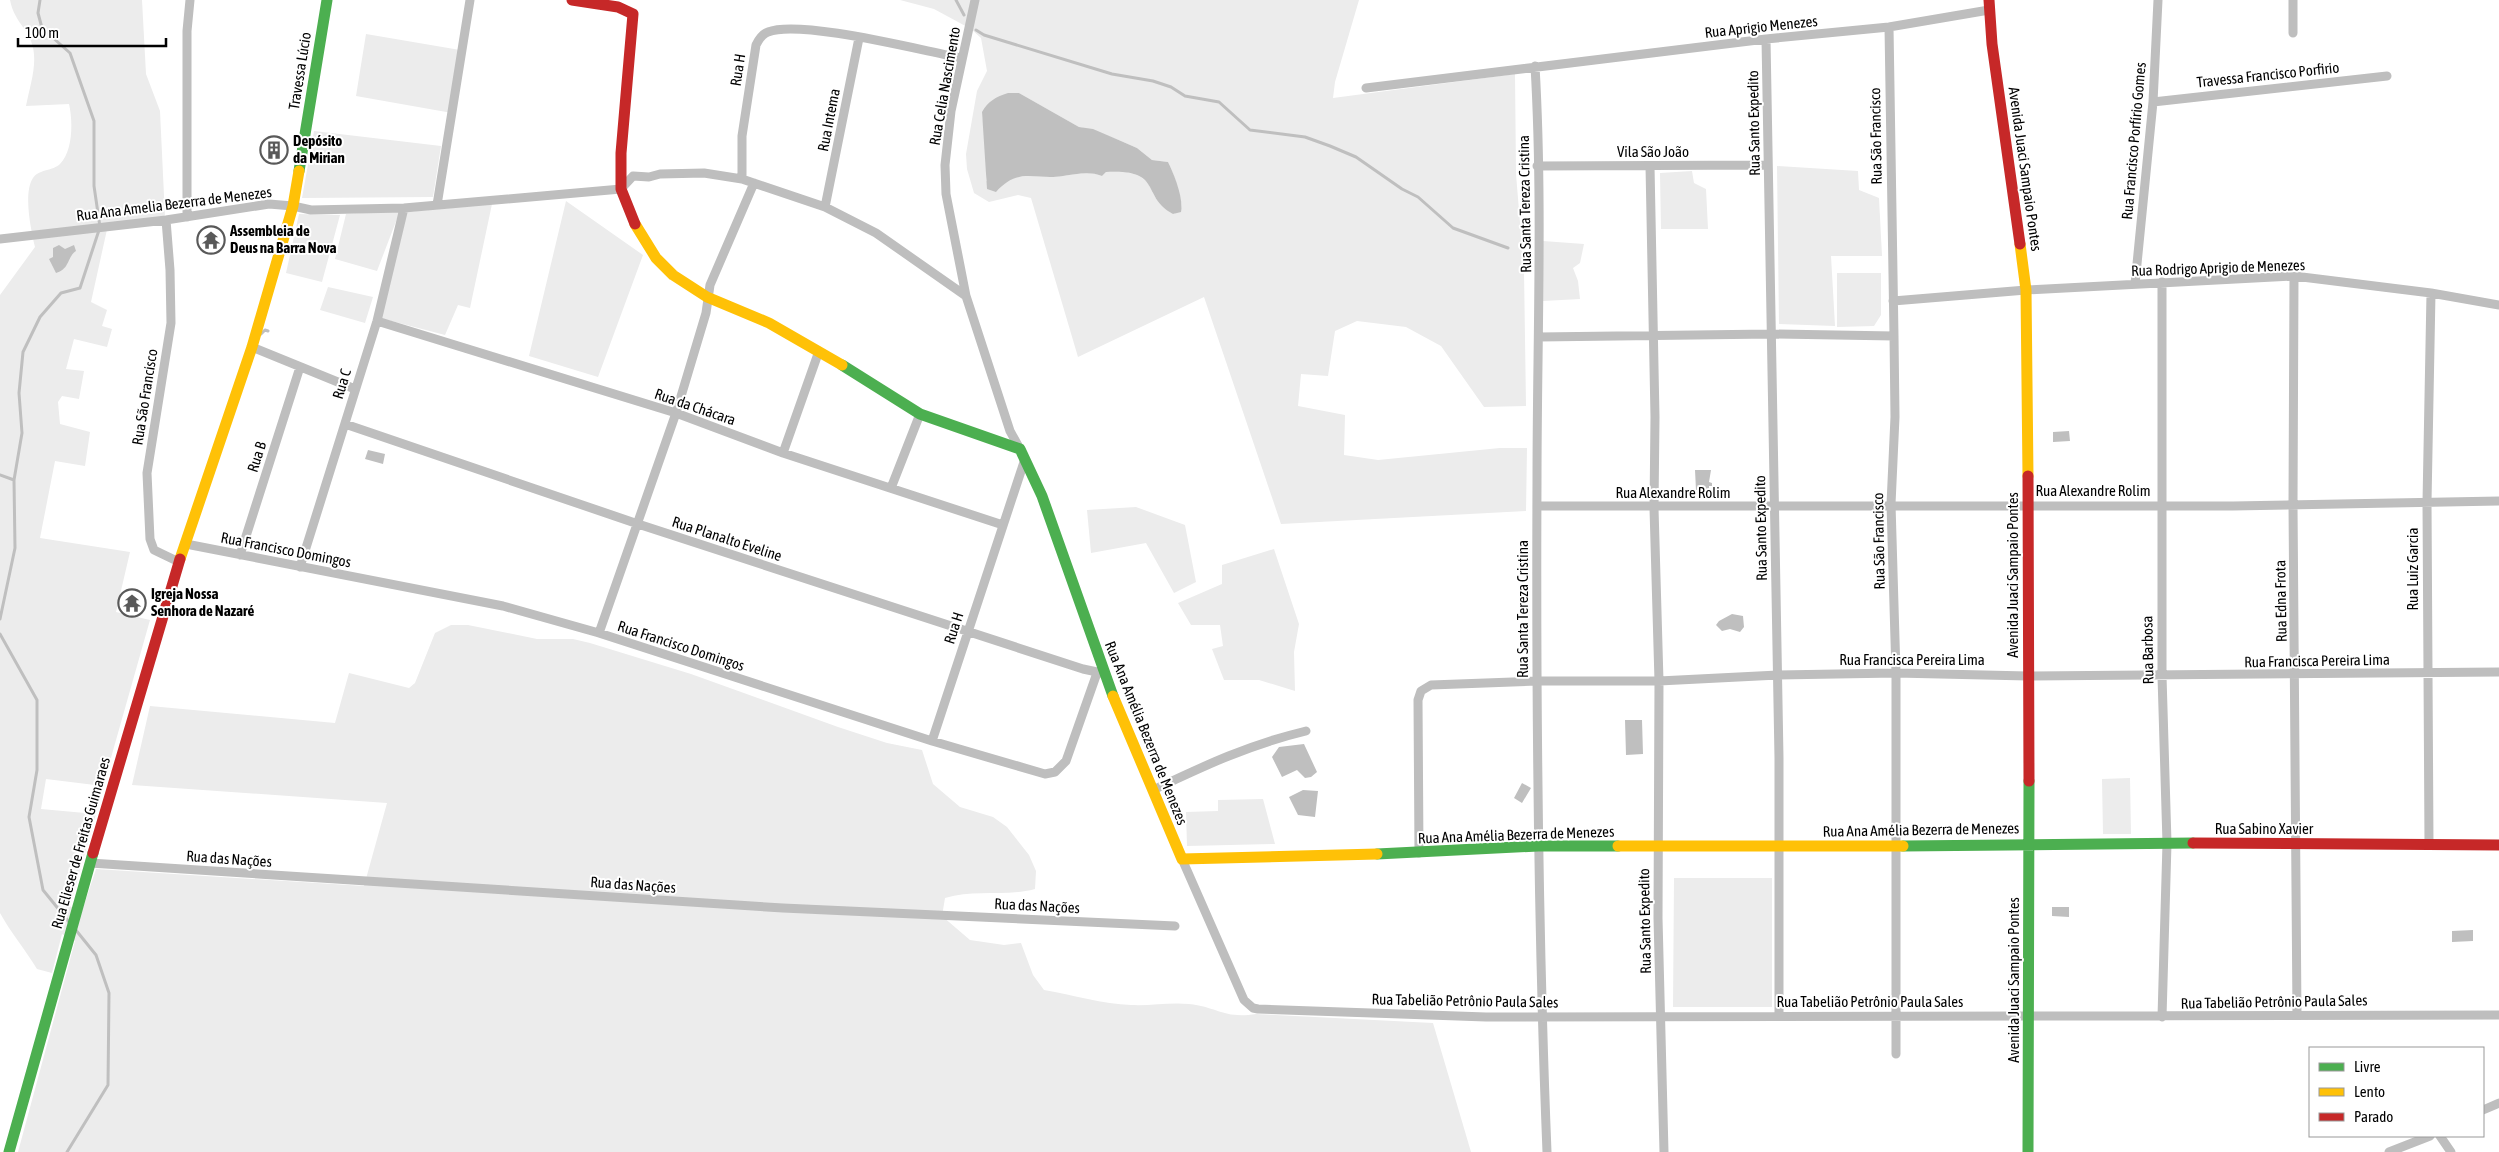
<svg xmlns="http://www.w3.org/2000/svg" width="2499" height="1152" viewBox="0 0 2499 1152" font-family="'Asap Condensed',sans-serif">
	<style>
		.green { fill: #ececec; fill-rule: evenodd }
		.water { fill: #bfbfbf }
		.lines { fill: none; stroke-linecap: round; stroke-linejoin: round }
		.stream { stroke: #bfbfbf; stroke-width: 3 }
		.street { stroke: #bebebe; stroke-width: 9 }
		.fast { stroke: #4caf50; stroke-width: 11 }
		.slow { stroke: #ffc107; stroke-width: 11 }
		.jam { stroke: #c62828; stroke-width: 11 }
		.labels { text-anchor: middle; stroke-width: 4; stroke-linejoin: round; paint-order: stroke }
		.street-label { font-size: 15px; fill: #000; stroke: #fff }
		.poi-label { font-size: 15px; font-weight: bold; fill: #000; stroke: #fff; text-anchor: start }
	</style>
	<rect width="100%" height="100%" fill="#fff"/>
	<!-- green -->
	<path class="green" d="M10,0H142L146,74L160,111L165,217L108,225L91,302L107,310L102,326L112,329L107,347L74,339L66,369L84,371L79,399L62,396L58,402L60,424L90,432L85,466L55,461L40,538L130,552L116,612L150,620L103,786L46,779L41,809L96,814L70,906L81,914L96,869L364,886L387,803L132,785L150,706L335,723L349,673L409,688L415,683L435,633L451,625H468L537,639H573L590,643L691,674L838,727L887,743L922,750L933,784L960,807L993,817L1007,827L1029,855L1036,871L1035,889C1005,897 975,889 945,898L942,916L970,940L1004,945L1021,943L1033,975L1044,990C1073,995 1103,1004 1131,1005C1151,1006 1170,1002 1189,1004C1218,1007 1223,1019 1256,1014L1433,1023L1471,1152H18L75,941L62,934L52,973L37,969C25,949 11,933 0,913V295L35,247C31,230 23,193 33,178C39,169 53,171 60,164C73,151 73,121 69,104L26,106C30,85 39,61 31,41C25,26 14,20 10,0Z
		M900,0H1359L1335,82L1333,98L1515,74L1516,174L1524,271L1526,406L1484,407L1441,346L1406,327L1357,321L1335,331L1328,376L1301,374L1298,406L1345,415L1344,455L1378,460L1500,448H1527L1526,511L1281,524L1204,297L1078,357L1031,198L1018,195L989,202L974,193L967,169L966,154L977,91L987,71L981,38L971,29L934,9ZM1019,93L1079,127L1093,130L1121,141L1137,148L1152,160L1168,162C1175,176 1179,191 1182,207L1174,214C1140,198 1165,169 1106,172L1102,176C1089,171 1077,174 1063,176C1043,180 1019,169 1002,185L986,181L987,163L982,112Z
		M366,34L460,50L452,113L356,96Z
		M314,131L441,146L433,197L302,198Z
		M1777,166L1858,171L1859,190L1879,198L1882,256H1831L1835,326L1779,324Z
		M1692,171L1694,183L1706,189L1708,229H1661L1660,173Z
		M566,201L643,255L598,377L529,356Z
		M492,204L470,308L458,305L445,335L380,318L407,212Z
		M400,211L377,271L335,259L346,214Z
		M299,214L340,215L322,282L286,273Z
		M1543,241L1584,244L1580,263L1573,268L1578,281L1580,299L1543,301Z
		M1837,273H1881V315L1874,326L1837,327Z
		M328,287L373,297L365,323L320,310Z
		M1136,507L1185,525L1196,582L1174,593L1146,543L1091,553L1087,510Z
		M1274,549L1299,624L1294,652L1295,691L1259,680H1224L1212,649L1223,646L1220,625H1191L1178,603L1222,584V565Z
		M2130,778L2131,834H2103L2102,779Z
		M1263,799L1275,844L1187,846L1186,812L1218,811V800Z
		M1674,878H1772V1007H1673Z"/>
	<!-- water -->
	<path class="water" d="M1008,93H1019L1079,127L1093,129L1121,141L1137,148L1152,160L1168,162C1174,174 1184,199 1181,212L1173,214C1140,196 1164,169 1106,172L1102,176C1089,171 1077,174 1063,176C1036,181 1019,166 996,192L987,189L982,112C988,101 996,97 1008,93Z
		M59,245L65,249L74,245L76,251C67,257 70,269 56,273L49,259L53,257V248Z
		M2069,431L2070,441L2053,442V432Z
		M368,450L385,454L383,464L365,459Z
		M1695,470H1711L1709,482L1712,483V486H1709V489L1696,490Z
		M1732,614L1743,616L1744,627L1740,632L1730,629L1722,631L1716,625L1719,621Z
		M1625,720H1642L1643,754L1626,755Z
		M1304,744L1317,772L1311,777L1305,778L1297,770L1282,777L1272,757L1279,747Z
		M1522,783L1531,788L1522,803L1514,798Z
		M1303,790L1318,791L1315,817L1298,815L1289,797Z
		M2052,907H2069V917L2052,916Z
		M2473,930V941L2452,942V931Z"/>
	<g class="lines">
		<!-- stream -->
		<path class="stream" d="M956,0L964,15
			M976,30L984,35L1112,74L1153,81L1171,87L1185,96L1219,102L1250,130L1305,137L1330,146L1356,157L1402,189L1418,197L1453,228L1508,248
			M261,334L265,330L268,331
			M0,475L14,480
			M0,619L15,548L14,480L22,433L19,393L23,352L40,317L61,293L80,288L100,227L94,186V121L70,53L42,28L38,13L40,0
			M0,634L37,700V770L29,817L43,890L69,922
			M67,1152L108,1085L109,993L96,955L75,929"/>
		<!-- street -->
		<path class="street" d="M1889,27L1894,336L1895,417L1891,504L1896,673V1054
			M2293,33V0
			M1766,39L1779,758V1016
			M1535,66C1543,204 1537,343 1537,481C1536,705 1538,928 1547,1152
			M1366,88L1766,39L1889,27L1989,10
			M2153,102L2387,76
			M1537,166L1768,165
			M1650,166L1655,417L1654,508L1659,681L1658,918L1664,1152
			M742,179V136L756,45C759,39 762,34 768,32C800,19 923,51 962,58
			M437,205L470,0
			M825,207L859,38
			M187,217V31L190,0
			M166,220L170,270L171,323L147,473L150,539L154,550L179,562
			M0,239L166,220L269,204L293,206L311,210L404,208L621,189L633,176L649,177L660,174L704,173L742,179L825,207L876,233L966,296L1010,431L1020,449
			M2294,276L2293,504L2297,1015
			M2135,284L2153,102L2158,0
			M966,296L946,194L945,165L951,111L975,0
			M1893,301L2026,290L2294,276L2431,293L2499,305
			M377,321L676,413L783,453L1003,525
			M1539,337L1771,334L1894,336
			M252,347L355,389
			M345,424L638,524L1083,669L1102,673
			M783,453L819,351
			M891,488L920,414
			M1537,506H2233L2499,501
			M186,544L503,606L599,633L932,741L1045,774L1055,772L1066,761L1097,673
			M240,555L300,367
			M300,567L377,321L404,208
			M599,633L676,413L706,313L710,285L754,183
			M932,741L1025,459
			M1153,790C1206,765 1248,745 1306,731
			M2429,844L2427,502L2431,293
			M1419,853L1418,700L1421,691L1431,685L1536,681H1659L1778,675L1896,673L2028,676L2499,672
			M1182,859L1244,1000L1253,1008L1258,1009L1486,1017L2499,1015
			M90,863L783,908L1175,926
			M2162,1017L2167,843L2162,676V282
			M2483,1110L2499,1103
			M2440,1136L2451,1152
			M2389,1152L2430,1136"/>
		<!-- fast -->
		<path class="fast" d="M299,171L327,0
			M842,365L920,414L1020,449L1042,496L1113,696
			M1903,846L2193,843
			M1377,854L1538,846H1618
			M9,1152L93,853
			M2028,1152L2029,781"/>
		<!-- slow -->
		<path class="slow" d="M635,224L656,258L673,275L707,297L769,323L842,365
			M2020,244L2026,290L2028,476
			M180,559L252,347L293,206L299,171
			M1113,696L1182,859L1377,854
			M1618,846H1903"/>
		<!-- jam -->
		<path class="jam" d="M572,0L618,7L633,14L621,153V189L635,224
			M1989,0L1992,44L2020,244
			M2028,476L2029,781
			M2193,843L2499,845
			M93,853L180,559"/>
	</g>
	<!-- icons -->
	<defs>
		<g id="building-ring" transform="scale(1.4375)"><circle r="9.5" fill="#fff" stroke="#595959" stroke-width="1.5"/><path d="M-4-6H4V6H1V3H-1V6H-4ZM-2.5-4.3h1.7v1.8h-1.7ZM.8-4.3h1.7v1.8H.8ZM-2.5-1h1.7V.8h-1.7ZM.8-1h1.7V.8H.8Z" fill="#595959"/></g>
		<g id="temple-ring" transform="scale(1.4375)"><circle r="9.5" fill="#fff" stroke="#595959" stroke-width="1.5"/><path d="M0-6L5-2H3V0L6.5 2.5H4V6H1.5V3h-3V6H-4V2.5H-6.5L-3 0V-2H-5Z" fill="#595959"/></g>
	</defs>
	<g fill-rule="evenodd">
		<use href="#building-ring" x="274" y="150"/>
		<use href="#temple-ring" x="211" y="240"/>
		<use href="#temple-ring" x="132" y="603"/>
	</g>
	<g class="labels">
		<!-- street labels -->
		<g class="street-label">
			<text transform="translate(1761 27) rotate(-6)" y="5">Rua Aprigio Menezes</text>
			<text transform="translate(738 70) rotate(-81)" y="5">Rua H</text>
			<text transform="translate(300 71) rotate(-81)" y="5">Travessa Lúcio</text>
			<text transform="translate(2268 75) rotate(-6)" y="5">Travessa Francisco Porfirio</text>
			<text transform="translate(945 86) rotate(-80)" y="5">Rua Celia Nascimento</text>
			<text transform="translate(829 120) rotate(-79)" y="5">Rua Intema</text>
			<text transform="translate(1754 123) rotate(-91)" y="5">Rua Santo Expedito</text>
			<text transform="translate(1876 136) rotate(-91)" y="5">Rua São Francisco</text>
			<text transform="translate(2134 141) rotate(-85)" y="5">Rua Francisco Porfírio Gomes</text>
			<text x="1653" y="157">Vila São João</text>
			<text transform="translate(2025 169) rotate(82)" y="5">Avenida Juaci Sampaio Pontes</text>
			<text transform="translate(174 204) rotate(-7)" y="5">Rua Ana Amelia Bezerra de Menezes</text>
			<text transform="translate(1525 204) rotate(-91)" y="5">Rua Santa Tereza Cristina</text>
			<text transform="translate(2218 268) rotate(-2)" y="5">Rua Rodrigo Aprigio de Menezes</text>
			<text transform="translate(342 384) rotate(-73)" y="5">Rua C</text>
			<text transform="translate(145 397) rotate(-81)" y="5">Rua São Francisco</text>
			<text transform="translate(695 407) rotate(19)" y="5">Rua da Chácara</text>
			<text transform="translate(257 457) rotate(-72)" y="5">Rua B</text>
			<text x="2093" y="496">Rua Alexandre Rolim</text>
			<text x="1673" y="498">Rua Alexandre Rolim</text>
			<text transform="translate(1761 528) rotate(-91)" y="5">Rua Santo Expedito</text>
			<text transform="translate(727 539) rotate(18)" y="5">Rua Planalto Eveline</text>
			<text transform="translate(1879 541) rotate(-91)" y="5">Rua São Francisco</text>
			<text transform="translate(286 550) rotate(11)" y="5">Rua Francisco Domingos</text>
			<text transform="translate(2413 569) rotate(-90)" y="5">Rua Luiz Garcia</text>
			<text transform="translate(2013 575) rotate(-90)" y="5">Avenida Juaci Sampaio Pontes</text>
			<text transform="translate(2281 601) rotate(-91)" y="5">Rua Edna Frota</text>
			<text transform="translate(1523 609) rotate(-90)" y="5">Rua Santa Tereza Cristina</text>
			<text transform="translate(954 628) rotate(-72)" y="5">Rua H</text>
			<text transform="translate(681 646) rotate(18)" y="5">Rua Francisco Domingos</text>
			<text transform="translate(2148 650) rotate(-91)" y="5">Rua Barbosa</text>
			<text x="1912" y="665">Rua Francisca Pereira Lima</text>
			<text transform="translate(2317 661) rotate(-1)" y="5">Rua Francisca Pereira Lima</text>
			<text transform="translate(1146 733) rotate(68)" y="5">Rua Ana Amélia Bezerra de Menezes</text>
			<text x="2264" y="834">Rua Sabino Xavier</text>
			<text transform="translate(1921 830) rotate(-1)" y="5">Rua Ana Amélia Bezerra de Menezes</text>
			<text transform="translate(1516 835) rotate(-2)" y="5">Rua Ana Amélia Bezerra de Menezes</text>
			<text transform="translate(81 843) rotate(-74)" y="5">Rua Elieser de Freitas Guimaraes</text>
			<text transform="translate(229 859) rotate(4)" y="5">Rua das Nações</text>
			<text transform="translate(633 885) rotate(4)" y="5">Rua das Nações</text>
			<text transform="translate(1037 906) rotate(3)" y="5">Rua das Nações</text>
			<text transform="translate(1645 921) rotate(-91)" y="5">Rua Santo Expedito</text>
			<text transform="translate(2014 980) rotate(-90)" y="5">Avenida Juaci Sampaio Pontes</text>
			<text transform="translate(1465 1001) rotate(1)" y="5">Rua Tabelião Petrônio Paula Sales</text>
			<text x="1870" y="1007">Rua Tabelião Petrônio Paula Sales</text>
			<text transform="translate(2274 1002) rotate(-1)" y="5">Rua Tabelião Petrônio Paula Sales</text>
		</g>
		<!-- poi labels -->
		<g class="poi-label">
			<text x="293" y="146">Depósito<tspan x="293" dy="17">da Mirian</tspan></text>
			<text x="230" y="236">Assembleia de<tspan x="230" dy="17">Deus na Barra Nova</tspan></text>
			<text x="151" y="599">Igreja Nossa<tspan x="151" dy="17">Senhora de Nazaré</tspan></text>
		</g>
	</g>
	<!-- legend -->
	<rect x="2309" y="1047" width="175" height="90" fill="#ffffff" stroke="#999999"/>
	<rect x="2319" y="1063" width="25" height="8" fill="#4caf50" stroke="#999999"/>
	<text x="2354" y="1072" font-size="15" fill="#000000">Livre</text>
	<rect x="2319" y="1088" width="25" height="8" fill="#ffc107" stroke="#999999"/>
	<text x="2354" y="1097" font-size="15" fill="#000000">Lento</text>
	<rect x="2319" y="1113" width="25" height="8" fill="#c62828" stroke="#999999"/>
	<text x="2354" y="1122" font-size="15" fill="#000000">Parado</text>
	<!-- scale -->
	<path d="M18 38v8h148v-8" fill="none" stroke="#000000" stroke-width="2.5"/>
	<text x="25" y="38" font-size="15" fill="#000000" stroke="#ffffff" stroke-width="4" paint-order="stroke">100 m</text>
</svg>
